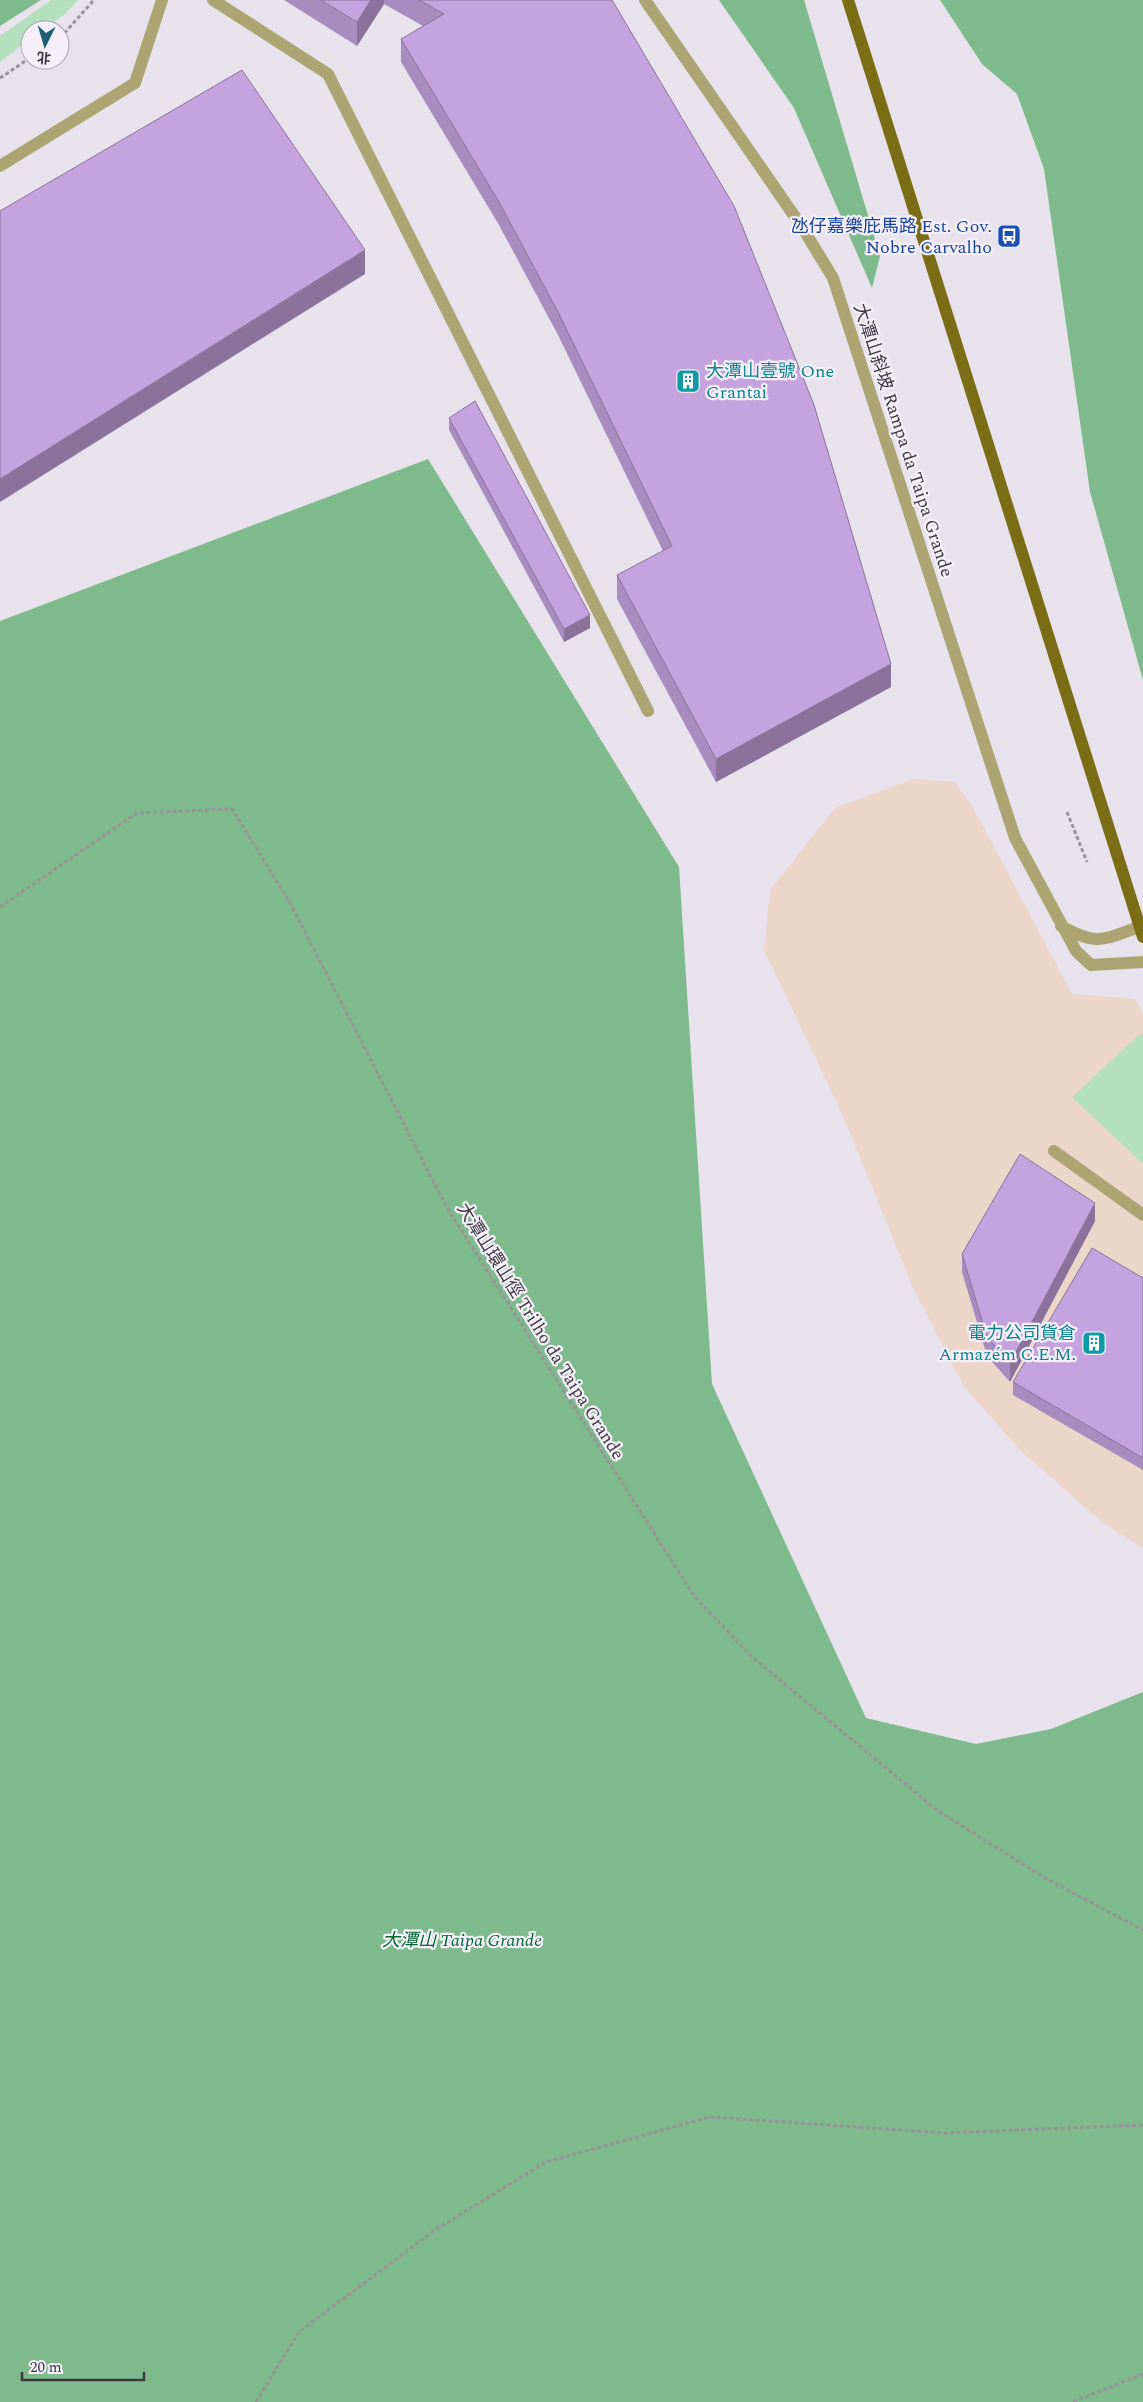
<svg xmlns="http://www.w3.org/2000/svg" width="1143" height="2402" viewBox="0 0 1143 2402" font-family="Spectral,'Noto Sans SC',serif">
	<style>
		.industrial { fill: #ebd6c9 }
		.green { fill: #b5e0bf }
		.forest { fill: #7eba8c }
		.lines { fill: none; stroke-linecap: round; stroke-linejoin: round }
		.path { stroke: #99949c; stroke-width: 3; stroke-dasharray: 4 2.5; stroke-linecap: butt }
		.minor { stroke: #ada473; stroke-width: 12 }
		.major { stroke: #7b6d16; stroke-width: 12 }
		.wall { fill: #a98cbf }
		.shaded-wall { fill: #8a729b }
		.building { fill: #c5a3de; stroke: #8a729b }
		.labels { text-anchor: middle; stroke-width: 4.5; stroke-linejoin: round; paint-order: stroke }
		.transit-label { font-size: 18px; fill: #164399; stroke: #f5effa; text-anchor: end }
		.culture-label { font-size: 18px; fill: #0d838f; stroke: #f5effa; text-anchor: start }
		.street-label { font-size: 18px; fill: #3b393d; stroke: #f5effa }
		.park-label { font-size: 18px; font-style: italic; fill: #036932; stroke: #f5effa }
	</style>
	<rect width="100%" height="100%" fill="#e8e2ed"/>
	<!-- industrial -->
	<path class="industrial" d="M913,779L955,782L974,809L1072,994L1135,999L1143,1014V1548L1103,1523L1021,1451L964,1387L913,1288L844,1118L764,950L770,890L835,808Z"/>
	<!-- green -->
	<path class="green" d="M51,0H78L65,14L43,30H30V39L0,62V36Z
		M1142,1032L1143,1034V1164L1072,1097Z"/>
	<!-- forest -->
	<path class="forest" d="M0,0H41L0,26Z
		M719,0H804L880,256L872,288L794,108Z
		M940,0H1143V680L1090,492L1044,169L1017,94L982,64Z
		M428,459L679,867L712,1384L866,1718L976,1744L1051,1729L1143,1692V2402H0V621Z"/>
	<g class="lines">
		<!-- path -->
		<path class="path" d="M60,38L94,0
			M0,78L30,58
			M1067,812L1087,862
			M0,907L137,813L232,809L289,901L446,1206L694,1596L751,1656L938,1811L1047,1879L1143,1930
			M256,2402L299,2332L435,2230L546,2162L710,2117L944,2133L1143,2125
			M1073,2402L1143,2374"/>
		<!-- minor -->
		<path class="minor" d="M213,0L328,74L648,711
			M645,0L802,227L833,278L1015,838L1076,951L1091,965L1143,962
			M0,166L135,83L162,0
			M1061,926C1096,946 1103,940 1139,927
			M1054,1151L1143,1215"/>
		<!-- major -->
		<path class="major" d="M848,0L1143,937"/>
	</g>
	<!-- wall -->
	<path class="wall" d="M284,0H612L891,687L716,782L617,599V575L663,551L558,335L499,225L401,62V39L423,26L384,4L357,46Z
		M449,418L590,628L564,642L449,430Z
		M1095,1221L1010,1382L987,1356L962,1272V1254Z
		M1143,1278V1470L1013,1395V1382Z"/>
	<!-- shaded-wall -->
	<path class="shaded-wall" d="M371,0H384V4L357,46V22Z
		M365,250V274L0,502V479Z
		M590,615V628L564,642V629Z
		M891,664V687L716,782V759Z
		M1095,1203V1221L1010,1382V1363Z"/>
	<!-- building -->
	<path class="building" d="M321,0H371L357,22Z
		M419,0H612L734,206L814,405L891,664L716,759L617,575L672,546L558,312L499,202L401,39L444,14Z
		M242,70L365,250L0,479V211Z
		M475,401L590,615L564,629L449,418Z
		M1020,1154L1095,1203L1010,1363L987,1337L962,1254Z
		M1092,1248L1143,1278V1458L1013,1382Z"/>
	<!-- icons -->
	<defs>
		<g id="bus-square" transform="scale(1.25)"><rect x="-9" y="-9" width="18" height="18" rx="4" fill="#1a4fb4" stroke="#f5effa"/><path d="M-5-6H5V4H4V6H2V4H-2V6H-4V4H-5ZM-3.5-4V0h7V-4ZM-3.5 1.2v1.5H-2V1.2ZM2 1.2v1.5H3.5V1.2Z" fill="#fff"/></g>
		<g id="building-square" transform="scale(1.25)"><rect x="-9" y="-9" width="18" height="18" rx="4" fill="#0f9aa8" stroke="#f5effa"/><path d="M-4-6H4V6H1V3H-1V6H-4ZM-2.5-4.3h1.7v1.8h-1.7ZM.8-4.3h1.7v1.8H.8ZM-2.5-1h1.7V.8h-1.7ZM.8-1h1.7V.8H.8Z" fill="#fff"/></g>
	</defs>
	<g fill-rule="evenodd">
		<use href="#bus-square" x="1009" y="236"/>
		<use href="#building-square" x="688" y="381"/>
		<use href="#building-square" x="1094" y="1343"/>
	</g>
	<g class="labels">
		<!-- transit labels -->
		<g class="transit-label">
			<text x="992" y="232">氹仔嘉樂庇馬路 Est. Gov.<tspan x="992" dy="21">Nobre Carvalho</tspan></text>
		</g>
		<!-- culture labels -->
		<g class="culture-label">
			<text x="706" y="377">大潭山壹號 One<tspan x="706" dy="21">Grantai</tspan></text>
			<text x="1076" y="1339" text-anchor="end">電力公司貨倉<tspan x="1076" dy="21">Armazém C.E.M.</tspan></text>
		</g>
		<!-- street labels -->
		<g class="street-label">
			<text transform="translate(904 440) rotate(72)" y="6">大潭山斜坡 Rampa da Taipa Grande</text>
			<text transform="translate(541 1331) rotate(58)" y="6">大潭山環山徑 Trilho da Taipa Grande</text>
		</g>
		<!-- park labels -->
		<g class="park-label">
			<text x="462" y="1946">大潭山 Taipa Grande</text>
		</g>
	</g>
	<!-- north arrow -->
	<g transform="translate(45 45) rotate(185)"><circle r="24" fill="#f5effa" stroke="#aba6ae"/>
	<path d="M0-4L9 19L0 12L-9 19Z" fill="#1e5f74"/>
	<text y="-8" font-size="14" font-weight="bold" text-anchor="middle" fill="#3b393d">北</text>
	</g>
	<!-- scale -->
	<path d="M22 2372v8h122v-8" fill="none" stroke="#3b393d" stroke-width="2.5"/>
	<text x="30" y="2372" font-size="15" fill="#3b393d" stroke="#f5effa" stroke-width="4" paint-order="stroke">20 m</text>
</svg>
